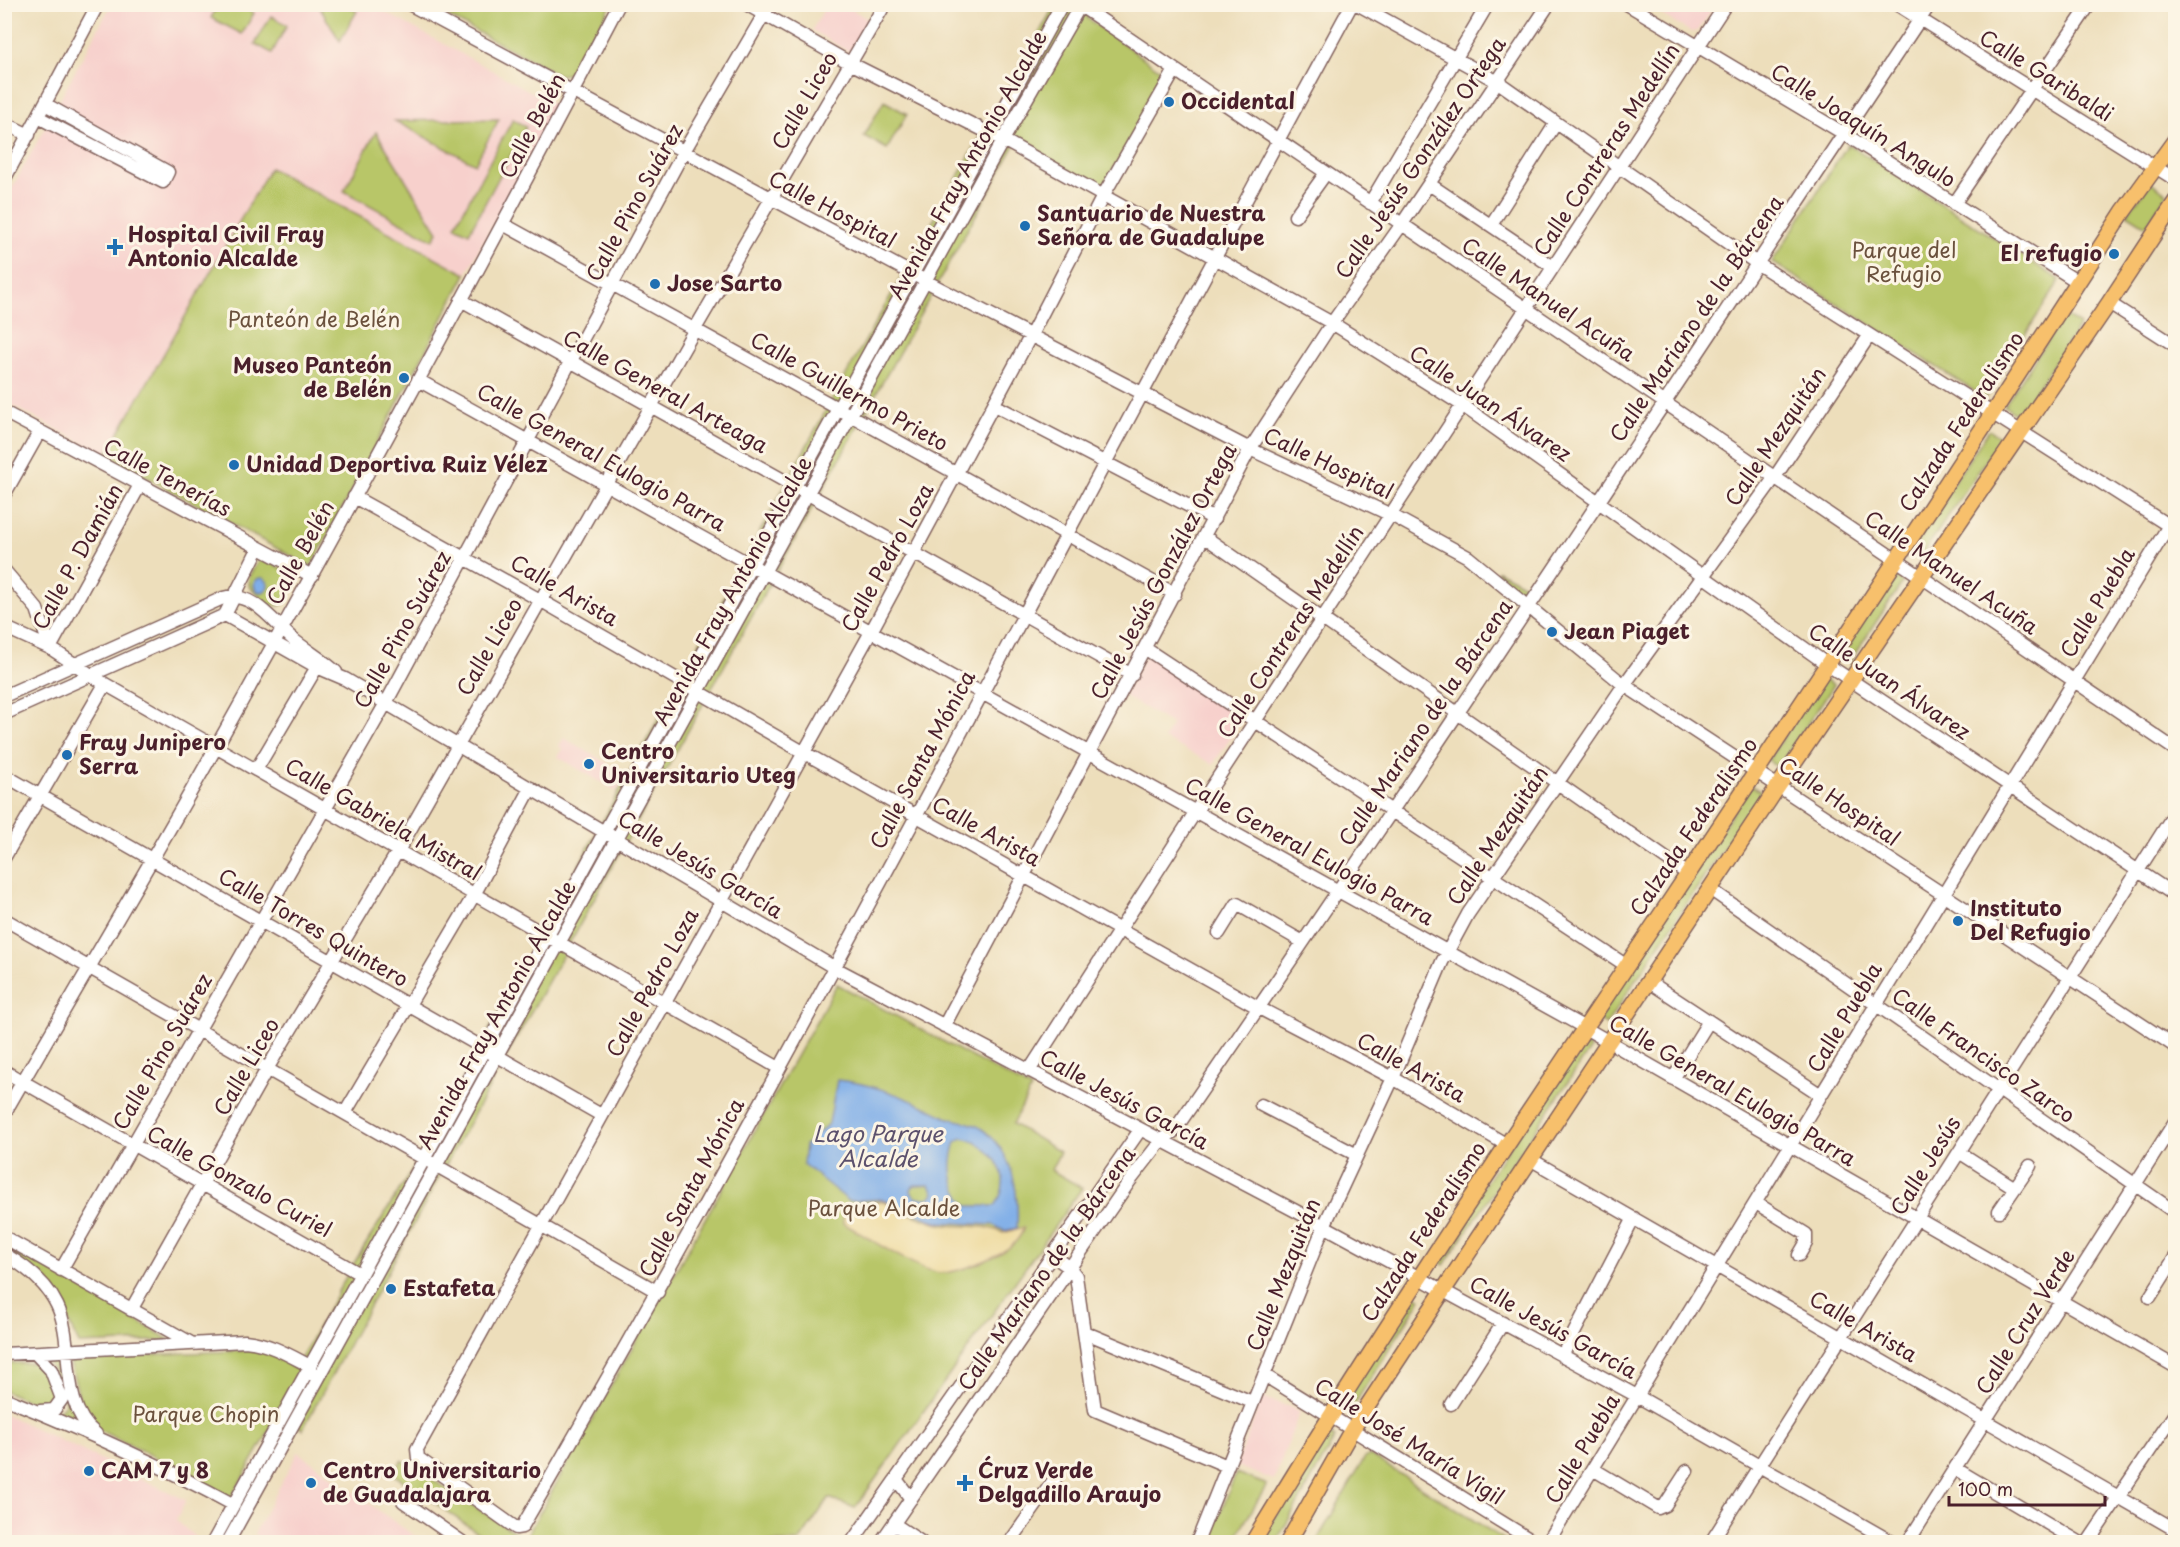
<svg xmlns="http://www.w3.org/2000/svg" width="2180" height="1547" viewBox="0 0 2180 1547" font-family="'Playpen Sans',sans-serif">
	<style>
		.built { fill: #f7d0cc }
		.green { fill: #b8c668; stroke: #81724a; stroke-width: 1.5 }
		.sand { fill: #eeda9e; stroke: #9c7c64; stroke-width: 1.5 }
		.water { fill: #7eade8; stroke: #64668a; stroke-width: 1.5; fill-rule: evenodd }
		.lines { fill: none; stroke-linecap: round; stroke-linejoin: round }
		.minor-casing { stroke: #83625d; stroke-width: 15 }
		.major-casing { stroke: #83625d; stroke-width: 18 }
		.minor { stroke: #fff; stroke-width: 12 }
		.major { stroke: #f7c06c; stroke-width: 15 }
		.poi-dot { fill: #1f6fb2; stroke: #fcf5e5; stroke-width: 2 }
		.labels { text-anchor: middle; stroke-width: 6; stroke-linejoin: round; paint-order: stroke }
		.street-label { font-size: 21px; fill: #4a1f2b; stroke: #fcf5e5 }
		.poi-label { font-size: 21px; font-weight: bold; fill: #4a1f2b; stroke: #fcf5e5; text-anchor: start }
		.park-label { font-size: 21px; fill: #6b513d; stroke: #fcf5e5 }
		.water-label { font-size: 22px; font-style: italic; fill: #5c516d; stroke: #fcf5e5 }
	</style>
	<rect width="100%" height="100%" fill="#fcf5e5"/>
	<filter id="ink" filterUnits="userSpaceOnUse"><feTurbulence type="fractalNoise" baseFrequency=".0167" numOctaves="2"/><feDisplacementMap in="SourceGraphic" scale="12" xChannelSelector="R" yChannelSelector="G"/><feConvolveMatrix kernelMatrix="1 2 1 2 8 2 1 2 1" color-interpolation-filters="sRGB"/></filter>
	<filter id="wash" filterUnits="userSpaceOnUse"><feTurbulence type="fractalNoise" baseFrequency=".008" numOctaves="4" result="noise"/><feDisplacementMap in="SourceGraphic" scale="24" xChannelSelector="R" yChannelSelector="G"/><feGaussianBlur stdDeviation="1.35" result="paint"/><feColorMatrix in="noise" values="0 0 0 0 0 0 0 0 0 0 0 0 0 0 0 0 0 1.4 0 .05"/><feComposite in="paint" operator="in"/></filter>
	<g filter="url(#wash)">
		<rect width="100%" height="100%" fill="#eddebb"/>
		<!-- built -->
		<path class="built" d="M827,4L844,5L868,19L849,52L812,30Z
			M111,5H372L557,106L466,274L270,168L106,455L5,402V201Z
			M1645,5H1715L1698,31L1691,32Z
			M1146,655L1244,719L1213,764L1164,739L1172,724L1124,696Z
			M564,738L626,774L616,791L558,757L563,749L559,746Z
			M1262,1397L1300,1411L1274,1480L1236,1466Z
			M5,1414L186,1500L176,1520L195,1537L189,1542H5Z
			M298,1452L385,1515L423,1542H266L254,1534Z"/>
		<!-- green -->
		<path class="green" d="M218,5H238L254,13L242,34L211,18Z
			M318,5H345L357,11L340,41Z
			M426,5H611L574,73L560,75Z
			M1055,5H1094L1087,18L1167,75L1104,185L1097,187L1016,143L443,1170L303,1429L283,1416L310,1366L300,1360L351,1268L420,1157L825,412Z
			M271,16L287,25L272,53L255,44Z
			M884,101L907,114L887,149L864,136Z
			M499,119L475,164L395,121Z
			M513,119L526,127L469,233L455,226Z
			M376,132L438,232L433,240L344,191Z
			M1848,144L2060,280L1985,398L1772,262Z
			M270,168L466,274L311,567L106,455Z
			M2151,182L2167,194L2146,226L2127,214Z
			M2064,315L2080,325L2018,416L2004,406Z
			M1989,430L2001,438L1919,559L1907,551Z
			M261,557L295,576L296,582L285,603L279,606L266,604L249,586V576Z
			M1498,571L1531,588L1524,597L1497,572Z
			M1893,574L1903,582L1850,661L1839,654Z
			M1823,678L1834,685L1778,767L1768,760Z
			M1751,785L1761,792L1606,1025L1596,1018Z
			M837,984L1031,1089L1013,1124L1060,1152L1051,1170L1082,1188L855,1508L829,1498L799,1542H491L393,1474L402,1460L525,1539Z
			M1580,1041L1591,1048L1444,1265L1440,1262L1466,1221L1474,1200Z
			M4,1243L170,1340L79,1344L54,1291L5,1250Z
			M1411,1293L1421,1299L1349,1413L1339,1407Z
			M262,1350L303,1372L231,1498L183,1471L99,1430L84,1416L69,1358Z
			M61,1359L67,1384L62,1385L46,1360Z
			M4,1363H39L50,1376L59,1398L46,1409L5,1391Z
			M69,1389L81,1422L78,1425L55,1414L65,1405L64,1390Z
			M1324,1431L1335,1438L1276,1542H1261Z
			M1370,1455L1508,1542H1316L1364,1459Z
			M1236,1473L1267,1485L1233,1542H1209Z"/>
		<!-- sand -->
		<path class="sand" d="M882,1201C900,1209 920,1220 939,1224C960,1228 985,1223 1003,1233L1024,1227C1019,1243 1006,1251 991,1258C978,1264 957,1272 942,1273C921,1273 864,1235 843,1223L844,1210L856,1204Z"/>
		<!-- water -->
		<path class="water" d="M254 585a7 7 0 1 1 14 0a7 7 0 1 1-14 0Z
			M837,1080C872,1083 911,1099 942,1115C954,1122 969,1120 981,1128C1014,1152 1019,1191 1017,1228L1004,1231L994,1225L936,1222L882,1199L849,1201L803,1164L805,1145L829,1123ZM962,1138C980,1140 1002,1161 1003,1179C1004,1189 1000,1198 995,1206H967C951,1186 948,1166 956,1142ZM914,1185H930L934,1193L930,1198H917L912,1194L911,1189Z"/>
	</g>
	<g filter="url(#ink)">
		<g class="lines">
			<!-- minor casing -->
			<g class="minor-casing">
				<path id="minor" d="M409,4L937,287L1250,449L1391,515L1468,557L1624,685L2176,1047
					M746,4L850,63L1003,140L1332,323L1462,405L1828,665L2176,896
					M1078,4L2176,750
					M1357,4L1498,82L1758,264L2174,529
					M1627,4L1843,133L2078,282
					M1896,4L2176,180
					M1175,70L1103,196L1031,335L872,630L417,1449L418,1458L516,1528L522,1527C812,1027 1075,512 1352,4
					M38,117L163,182L168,172L45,104
					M4,123L29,135
					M4,180L98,4
					M1429,184L1553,267
					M1370,203L1488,4
					M1954,204L2090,4
					M1295,216L1326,173
					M503,224L1175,594
					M1491,225L1556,123
					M461,300L1132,675
					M2109,303L2176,346
					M418,380L1578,1024L2176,1367
					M994,405L1214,519
					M4,412L312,576
					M4,495L40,431
					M354,497L540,600L803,752L1259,1008L1393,1078L1507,1145
					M1205,537L1688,874
					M4,570L37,609L50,648
					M225,615L317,667L345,679L835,968L1324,1226L1637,1396L1892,1542
					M4,627L50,648L105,684L779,1068
					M50,648L140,485
					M1146,649L1627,966
					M4,696L223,598C254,590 274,624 295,641C309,652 323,660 336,672
					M4,714L225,615L258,549
					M256,770L321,660
					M4,775L601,1115
					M4,858L105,684
					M1710,889L2176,1213
					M4,919L658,1292
					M1219,933L1237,904L1303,942
					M1648,981L1821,1095
					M944,1026L1250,449L1332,323L1402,224L1549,4
					M4,1071L360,1274
					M1029,1071L1196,811L1726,4
					M1673,1079L1709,1021
					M1261,1105L1357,1155
					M345,1113L474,895L531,788
					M4,1114C74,992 146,872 215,749C353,503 487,255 619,4
					M1959,1152L2015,1188
					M1530,1159L2176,1530
					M1756,1203L1806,1234V1243L1799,1255
					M1999,1211L2030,1166
					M4,1237L191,1343
					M4,1254C25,1266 46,1282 57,1305C76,1344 57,1403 96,1434
					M1052,1255L1069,1267L1076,1276L1095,1410L1227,1466
					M61,1270L386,703L683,153L770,4
					M2150,1297L2176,1256
					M131,1310L267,1069L398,851L695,329L885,4
					M1084,1332L1252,1402
					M4,1354L245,1341C269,1343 289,1355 310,1366L311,1374
					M36,1354L51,1370L62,1399L54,1410L40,1411
					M1562,1356L1634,1218
					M1264,1375L1534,1542
					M4,1398C83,1430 159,1464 234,1505
					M1451,1404L1503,1323
					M1593,1469L1658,1508L1665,1505L1687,1471
					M1956,1469L2079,1542
					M896,1479L911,1499
					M403,1501L462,1542
					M894,1524L921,1542
					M213,1542C499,1032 776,515 1062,4
					M228,1542L1003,140L1081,4
					M852,1542L1140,1130
					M881,1542L1129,1182L1161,1141L1174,1131C1431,758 1679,380 1930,4
					M1010,1542L1056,1477
					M1197,1542L1324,1226L1393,1078L1442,962L1468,914L1624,685L1775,477L1869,336
					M1548,1542L2176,514
					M1711,1542L2176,811
					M1908,1542L2176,1120
					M2088,1542L2176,1412"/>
			</g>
			<!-- major casing -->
			<g class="major-casing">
				<path id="major" d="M1253,1542C1382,1328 1523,1121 1662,913C1817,681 1972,447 2123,212L2176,139
					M1288,1542L1353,1428L1443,1291L1779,785L2109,303L2176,201"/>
			</g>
			<!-- minor -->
			<use href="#minor" class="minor"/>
			<!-- major -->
			<use href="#major" class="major"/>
		</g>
	</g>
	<!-- markers -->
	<g class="poi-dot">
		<circle cx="1169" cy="102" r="6"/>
		<circle cx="1025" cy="226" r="6"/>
		<path d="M112 238h6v6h6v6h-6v6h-6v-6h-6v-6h6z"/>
		<circle cx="2114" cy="254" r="6"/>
		<circle cx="655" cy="284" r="6"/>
		<circle cx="404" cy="378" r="6"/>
		<circle cx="234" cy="465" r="6"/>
		<circle cx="1552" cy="632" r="6"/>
		<circle cx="67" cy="755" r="6"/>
		<circle cx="589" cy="764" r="6"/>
		<circle cx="1958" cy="921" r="6"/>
		<circle cx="391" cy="1289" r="6"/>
		<circle cx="89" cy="1471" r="6"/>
		<circle cx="311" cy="1483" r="6"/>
		<path d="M962 1474h6v6h6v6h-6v6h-6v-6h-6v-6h6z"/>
	</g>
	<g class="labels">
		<!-- street labels -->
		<g class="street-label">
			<text transform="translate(2046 76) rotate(32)" y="7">Calle Garibaldi</text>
			<text transform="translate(805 101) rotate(-60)" y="7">Calle Liceo</text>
			<text transform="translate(533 126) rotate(-62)" y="7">Calle Belén</text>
			<text transform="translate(1863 126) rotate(32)" y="7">Calle Joaquín Angulo</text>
			<text transform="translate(1607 150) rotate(-57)" y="7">Calle Contreras Medellín</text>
			<text transform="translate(1421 158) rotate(-56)" y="7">Calle Jesús González Ortega</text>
			<text transform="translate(968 165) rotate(-61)" y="7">Avenida Fray Antonio Alcalde</text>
			<text transform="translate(635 203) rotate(-61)" y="7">Calle Pino Suárez</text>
			<text transform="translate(832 210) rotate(28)" y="7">Calle Hospital</text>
			<text transform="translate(1548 300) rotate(34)" y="7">Calle Manuel Acuña</text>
			<text transform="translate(1697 319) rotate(-56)" y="7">Calle Mariano de la Bárcena</text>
			<text transform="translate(665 392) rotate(29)" y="7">Calle General Arteaga</text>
			<text transform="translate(849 392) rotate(29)" y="7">Calle Guillermo Prieto</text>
			<text transform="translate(1490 404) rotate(34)" y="7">Calle Juan Álvarez</text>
			<text transform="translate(1962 422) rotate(-57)" y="7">Calzada Federalismo</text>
			<text transform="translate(1776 437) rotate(-56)" y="7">Calle Mezquitán</text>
			<text transform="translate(601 458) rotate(29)" y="7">Calle General Eulogio Parra</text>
			<text transform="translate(1328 464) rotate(25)" y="7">Calle Hospital</text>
			<text transform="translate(167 478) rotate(28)" y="7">Calle Tenerías</text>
			<text transform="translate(301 553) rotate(-61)" y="7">Calle Belén</text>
			<text transform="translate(78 557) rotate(-61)" y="7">Calle P. Damián</text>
			<text transform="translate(888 558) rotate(-61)" y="7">Calle Pedro Loza</text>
			<text transform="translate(1164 572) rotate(-62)" y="7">Calle Jesús González Ortega</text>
			<text transform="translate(1951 573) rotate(34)" y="7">Calle Manuel Acuña</text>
			<text transform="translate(564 591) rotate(30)" y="7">Calle Arista</text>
			<text transform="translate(733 591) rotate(-61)" y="7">Avenida Fray Antonio Alcalde</text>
			<text transform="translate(2098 603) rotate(-59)" y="7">Calle Puebla</text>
			<text transform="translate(403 630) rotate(-61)" y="7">Calle Pino Suárez</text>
			<text transform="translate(1291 632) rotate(-57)" y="7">Calle Contreras Medellín</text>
			<text transform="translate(490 647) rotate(-60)" y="7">Calle Liceo</text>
			<text transform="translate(1889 682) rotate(34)" y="7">Calle Juan Álvarez</text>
			<text transform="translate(1426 723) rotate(-56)" y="7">Calle Mariano de la Bárcena</text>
			<text transform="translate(923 760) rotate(-62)" y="7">Calle Santa Mónica</text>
			<text transform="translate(1839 802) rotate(34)" y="7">Calle Hospital</text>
			<text transform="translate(383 820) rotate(30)" y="7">Calle Gabriela Mistral</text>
			<text transform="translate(1694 827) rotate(-56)" y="7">Calzada Federalismo</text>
			<text transform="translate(986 832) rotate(29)" y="7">Calle Arista</text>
			<text transform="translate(1498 836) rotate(-56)" y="7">Calle Mezquitán</text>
			<text transform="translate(1309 852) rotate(29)" y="7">Calle General Eulogio Parra</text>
			<text transform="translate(700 865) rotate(31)" y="7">Calle Jesús García</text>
			<text transform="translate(313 928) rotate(30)" y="7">Calle Torres Quintero</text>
			<text transform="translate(653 983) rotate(-61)" y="7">Calle Pedro Loza</text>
			<text transform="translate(497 1015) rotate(-61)" y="7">Avenida Fray Antonio Alcalde</text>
			<text transform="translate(1845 1018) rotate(-59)" y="7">Calle Puebla</text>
			<text transform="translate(163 1052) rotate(-60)" y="7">Calle Pino Suárez</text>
			<text transform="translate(1983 1056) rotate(35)" y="7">Calle Francisco Zarco</text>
			<text transform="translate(247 1067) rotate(-60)" y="7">Calle Liceo</text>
			<text transform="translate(1411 1068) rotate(29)" y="7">Calle Arista</text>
			<text transform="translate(1732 1091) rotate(30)" y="7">Calle General Eulogio Parra</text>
			<text transform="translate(1124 1100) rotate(28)" y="7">Calle Jesús García</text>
			<text transform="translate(1926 1166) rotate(-58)" y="7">Calle Jesús</text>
			<text transform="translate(239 1182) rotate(29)" y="7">Calle Gonzalo Curiel</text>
			<text transform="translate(692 1188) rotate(-62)" y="7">Calle Santa Mónica</text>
			<text transform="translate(1424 1232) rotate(-57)" y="7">Calzada Federalismo</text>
			<text transform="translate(1047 1269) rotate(-55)" y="7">Calle Mariano de la Bárcena</text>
			<text transform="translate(1284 1275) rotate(-68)" y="7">Calle Mezquitán</text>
			<text transform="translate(2026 1322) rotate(-58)" y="7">Calle Cruz Verde</text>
			<text transform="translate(1863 1327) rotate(30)" y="7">Calle Arista</text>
			<text transform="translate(1553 1328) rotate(29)" y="7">Calle Jesús García</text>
			<text transform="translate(1409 1442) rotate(32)" y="7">Calle José María Vigil</text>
			<text transform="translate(1583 1449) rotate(-59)" y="7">Calle Puebla</text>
		</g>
		<!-- poi labels -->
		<g class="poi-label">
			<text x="1181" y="109">Occidental</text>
			<text x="1037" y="221">Santuario de Nuestra<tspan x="1037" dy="24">Señora de Guadalupe</tspan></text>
			<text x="128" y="242">Hospital Civil Fray<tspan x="128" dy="24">Antonio Alcalde</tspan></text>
			<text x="2102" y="261" text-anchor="end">El refugio</text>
			<text x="667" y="291">Jose Sarto</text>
			<text x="392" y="373" text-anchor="end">Museo Panteón<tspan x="392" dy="24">de Belén</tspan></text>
			<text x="246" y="472">Unidad Deportiva Ruiz Vélez</text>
			<text x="1564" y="639">Jean Piaget</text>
			<text x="79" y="750">Fray Junipero<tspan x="79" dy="24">Serra</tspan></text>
			<text x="601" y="759">Centro<tspan x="601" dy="24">Universitario Uteg</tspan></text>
			<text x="1970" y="916">Instituto<tspan x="1970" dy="24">Del Refugio</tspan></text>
			<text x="403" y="1296">Estafeta</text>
			<text x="101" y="1478">CAM 7 y 8</text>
			<text x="323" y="1478">Centro Universitario<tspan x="323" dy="24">de Guadalajara</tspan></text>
			<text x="978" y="1478">Ćruz Verde<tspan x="978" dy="24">Delgadillo Araujo</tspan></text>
		</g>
		<!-- park labels -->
		<g class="park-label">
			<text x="1904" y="258">Parque del<tspan x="1904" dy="24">Refugio</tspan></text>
			<text x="314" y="327">Panteón de Belén</text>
			<text x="884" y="1216">Parque Alcalde</text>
			<text x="206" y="1422">Parque Chopin</text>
		</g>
		<!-- water labels -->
		<g class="water-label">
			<text x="878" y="1142">Lago Parque<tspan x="878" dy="25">Alcalde</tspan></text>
		</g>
	</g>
	<!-- margin -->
	<rect width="2180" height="1547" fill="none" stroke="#fcf5e5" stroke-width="24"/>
	<!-- scale -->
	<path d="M1949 1496v9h156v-9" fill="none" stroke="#4a1f2b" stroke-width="3"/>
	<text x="1958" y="1496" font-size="18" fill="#4a1f2b" stroke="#fcf5e5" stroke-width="4.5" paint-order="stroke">100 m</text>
</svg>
